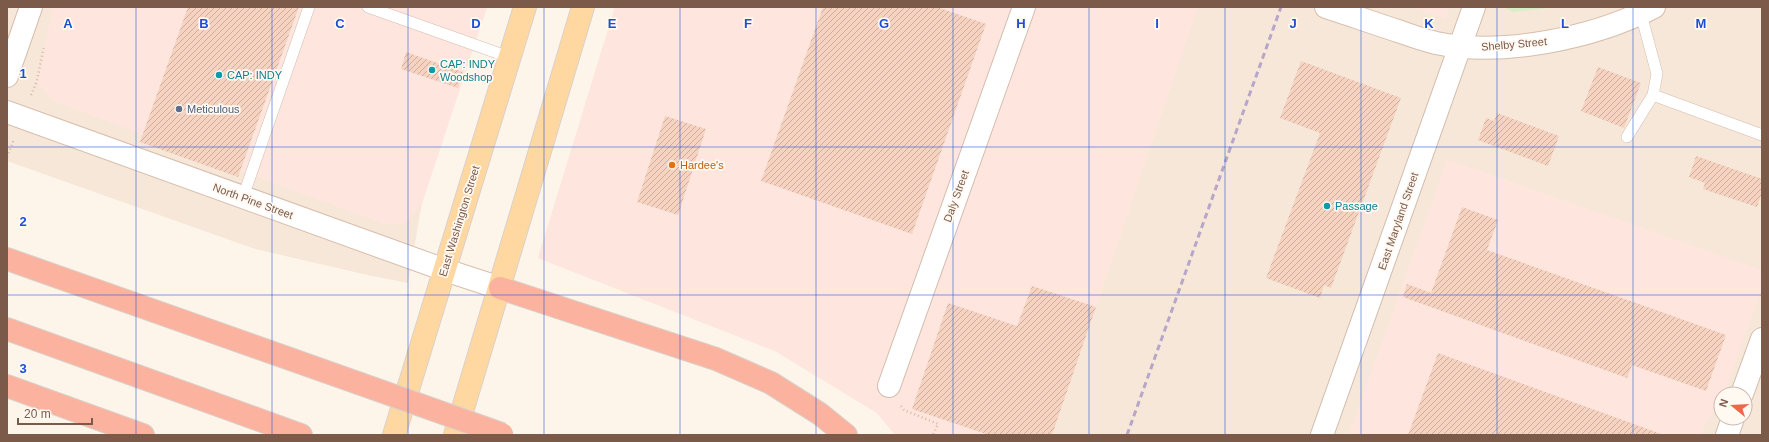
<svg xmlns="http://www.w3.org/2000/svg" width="1769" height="442" viewBox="0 0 1769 442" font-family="Arial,sans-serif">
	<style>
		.residential { fill: #f6e7d8; fill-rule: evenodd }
		.commercial { fill: #fee6de }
		.grass { fill: url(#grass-tufts) }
		.building { fill: url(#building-hatch) }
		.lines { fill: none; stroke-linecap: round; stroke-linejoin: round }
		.lane-casing { stroke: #d2bcae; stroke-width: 12 }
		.street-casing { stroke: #d2bcae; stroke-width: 24 }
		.secondary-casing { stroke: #d8bead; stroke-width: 24 }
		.primary-casing { stroke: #dad1cc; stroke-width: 24 }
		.highway-casing { stroke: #dad1cc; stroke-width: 24 }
		.path { stroke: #dbb6a2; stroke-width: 2.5; stroke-dasharray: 1 3; stroke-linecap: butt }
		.lane { stroke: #fff; stroke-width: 11 }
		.street { stroke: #fff; stroke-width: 22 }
		.secondary { stroke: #fff; stroke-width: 22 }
		.primary { stroke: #ffd7a0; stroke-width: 22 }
		.highway { stroke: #fbb29e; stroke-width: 22 }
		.rail { stroke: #b8a6ca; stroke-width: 3; stroke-dasharray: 6 4; stroke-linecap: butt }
		.highway-bridge-casing { stroke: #dad1cc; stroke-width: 24; stroke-linecap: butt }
		.highway-bridge { stroke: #fbb29e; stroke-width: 22 }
		.grid { fill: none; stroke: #1d4ed8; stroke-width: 1; stroke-opacity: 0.55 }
		.culture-dot { fill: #0f9aa8; stroke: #fff9f2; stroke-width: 1.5 }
		.service-dot { fill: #5c6f8a; stroke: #fff9f2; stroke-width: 1.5 }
		.food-dot { fill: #e8710a; stroke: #fff9f2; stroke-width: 1.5 }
		.labels { text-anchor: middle; stroke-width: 3.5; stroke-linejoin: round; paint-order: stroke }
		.street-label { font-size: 11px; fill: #7c5a4a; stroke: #fff9f2 }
		.culture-label { font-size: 11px; fill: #0d838f; stroke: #fff9f2; text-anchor: start }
		.service-label { font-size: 11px; fill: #4e5e75; stroke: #fff9f2; text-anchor: start }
		.food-label { font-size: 11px; fill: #c56008; stroke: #fff9f2; text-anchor: start }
		.grid-label { font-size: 13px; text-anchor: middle; font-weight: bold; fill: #1d4ed8; stroke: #fff9f2; stroke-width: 3.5; stroke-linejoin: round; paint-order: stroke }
	</style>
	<defs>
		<pattern id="grass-tufts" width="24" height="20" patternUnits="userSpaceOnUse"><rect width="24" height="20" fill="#d8eec7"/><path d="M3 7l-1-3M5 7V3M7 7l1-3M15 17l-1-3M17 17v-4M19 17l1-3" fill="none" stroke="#b4c4a4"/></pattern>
		<pattern id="building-hatch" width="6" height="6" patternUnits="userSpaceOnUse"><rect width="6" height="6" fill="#f5d3c0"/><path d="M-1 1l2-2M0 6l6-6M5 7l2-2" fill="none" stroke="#cbae9e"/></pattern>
	</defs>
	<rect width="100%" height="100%" fill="#fef5ea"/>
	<!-- residential -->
	<path class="residential" d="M7,7H487L422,203L408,283L372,276L255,249L7,161Z
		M615,7H1762V435H895L877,413L775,351L538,258ZM1721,394H1745V418H1721Z"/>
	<!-- commercial -->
	<path class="commercial" d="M53,7H487L422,203L405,224H384L53,101L37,82Z
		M615,7H1198L1053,435H895L877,413L775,351L538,258Z
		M1411,7H1450L1445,19Z
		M1447,159L1762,270V288L1724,394H1721V400L1706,423L1701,435H1349Z"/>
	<!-- grass -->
	<path class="grass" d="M1507,7H1558L1513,12L1507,9Z"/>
	<!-- building -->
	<path class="building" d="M188,7H299L238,177L140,142Z
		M823,7H937L986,24L912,234L761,181Z
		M406,52L463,72L458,88L401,69Z
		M1301,61L1401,98L1331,288L1324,285L1320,298L1266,278L1320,133L1280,118Z
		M1598,67L1641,83L1624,128L1581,111Z
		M1497,113L1559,136L1548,166L1478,140L1486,118L1494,121Z
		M665,116L706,129L678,215L637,202Z
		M1696,156L1762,179V193L1757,207L1703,189L1705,183L1689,177Z
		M1462,207L1498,220L1487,250L1726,335L1706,391L1632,365L1627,378L1403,297L1407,284L1431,293Z
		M1032,286L1096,307L1052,435H989L912,409L948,303L1017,326Z
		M1438,353L1664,435H1408Z"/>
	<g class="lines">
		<!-- lane casing -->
		<g class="lane-casing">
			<path id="lane" d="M368,7L509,57
				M1653,95L1762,135
				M1627,137L1653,95L1657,74L1641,14
				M243,197L309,7"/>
		</g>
		<!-- street casing -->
		<g class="street-casing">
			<path id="street" d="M889,386L1024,7
				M1742,394L1762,339
				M1322,435L1474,7
				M1727,435L1733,418"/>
		</g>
		<!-- secondary casing -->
		<g class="secondary-casing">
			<path id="secondary" d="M1326,7C1351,15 1376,24 1401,32C1412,36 1424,40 1436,43C1502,57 1594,38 1654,7
				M7,76L31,7
				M7,112L445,270L500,288"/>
		</g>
		<!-- primary casing -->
		<g class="primary-casing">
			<path id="primary" d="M394,435L525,7
				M455,435L583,7"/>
		</g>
		<!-- highway casing -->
		<g class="highway-casing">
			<path id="highway" d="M7,259L358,383
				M500,288L716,359L771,383L820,414L846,435
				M7,329L301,435
				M7,386L143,435"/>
		</g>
		<!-- path -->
		<path class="path" d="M31,95L37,81L44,46
			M7,157L14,139
			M901,406L904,410L938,424L933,435"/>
		<!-- lane -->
		<use href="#lane" class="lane"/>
		<!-- street -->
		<use href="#street" class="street"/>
		<!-- secondary -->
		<use href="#secondary" class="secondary"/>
		<!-- primary -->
		<use href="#primary" class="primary"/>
		<!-- highway -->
		<use href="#highway" class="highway"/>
		<!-- rail -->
		<path class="rail" d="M1127,435L1281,7"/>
		<!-- highway-bridge casing -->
		<g class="highway-bridge-casing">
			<path id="highway-bridge" d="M358,383L502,434"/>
		</g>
		<!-- highway-bridge -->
		<use href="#highway-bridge" class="highway-bridge"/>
	</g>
	<!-- grid -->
	<path class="grid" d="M136,7V435M272,7V435M408,7V435M544,7V435M680,7V435M816,7V435M953,7V435M1089,7V435M1225,7V435M1361,7V435M1497,7V435M1633,7V435M7,147H1762M7,295H1762"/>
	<!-- markers -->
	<g class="culture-dot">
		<circle cx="432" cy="70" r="4"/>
		<circle cx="219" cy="75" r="4"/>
		<circle cx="1327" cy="206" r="4"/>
	</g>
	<circle class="service-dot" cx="179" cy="109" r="4"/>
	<circle class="food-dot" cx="672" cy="165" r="4"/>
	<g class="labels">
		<!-- street labels -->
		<g class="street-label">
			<text transform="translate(1514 44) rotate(-5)" y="4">Shelby Street</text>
			<text transform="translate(956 196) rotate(-70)" y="4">Daly Street</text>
			<text transform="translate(253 201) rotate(20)" y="4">North Pine Street</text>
			<text transform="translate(459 221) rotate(-73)" y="4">East Washington Street</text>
			<text transform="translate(1398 221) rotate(-71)" y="4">East Maryland Street</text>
		</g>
		<!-- culture labels -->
		<g class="culture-label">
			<text x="440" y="68">CAP: INDY<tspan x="440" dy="13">Woodshop</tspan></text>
			<text x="227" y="79">CAP: INDY</text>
			<text x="1335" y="210">Passage</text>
		</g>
		<!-- service labels -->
		<g class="service-label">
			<text x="187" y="113">Meticulous</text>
		</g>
		<!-- food labels -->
		<g class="food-label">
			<text x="680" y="169">Hardee's</text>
		</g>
	</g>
	<g class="grid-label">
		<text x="68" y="28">A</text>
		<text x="204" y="28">B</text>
		<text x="340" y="28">C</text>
		<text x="476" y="28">D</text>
		<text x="612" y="28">E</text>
		<text x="748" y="28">F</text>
		<text x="884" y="28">G</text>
		<text x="1021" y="28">H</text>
		<text x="1157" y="28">I</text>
		<text x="1293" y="28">J</text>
		<text x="1429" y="28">K</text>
		<text x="1565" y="28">L</text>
		<text x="1701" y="28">M</text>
		<text x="23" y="78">1</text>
		<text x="23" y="226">2</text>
		<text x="23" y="373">3</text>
	</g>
	<!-- border -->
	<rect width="1769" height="442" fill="none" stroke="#7c5a4a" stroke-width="16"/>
	<!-- north arrow -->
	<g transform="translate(1733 406) rotate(288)"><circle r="19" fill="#fff9f2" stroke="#cbb9af"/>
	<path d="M0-3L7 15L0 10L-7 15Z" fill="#ef6648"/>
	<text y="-6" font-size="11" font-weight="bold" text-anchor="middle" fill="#7c5a4a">N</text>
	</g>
	<!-- scale -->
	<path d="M18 418v6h74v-6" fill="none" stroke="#7c5a4a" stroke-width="2"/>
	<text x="24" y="418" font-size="12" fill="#7c5a4a" stroke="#fff9f2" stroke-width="3" paint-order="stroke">20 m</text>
</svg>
